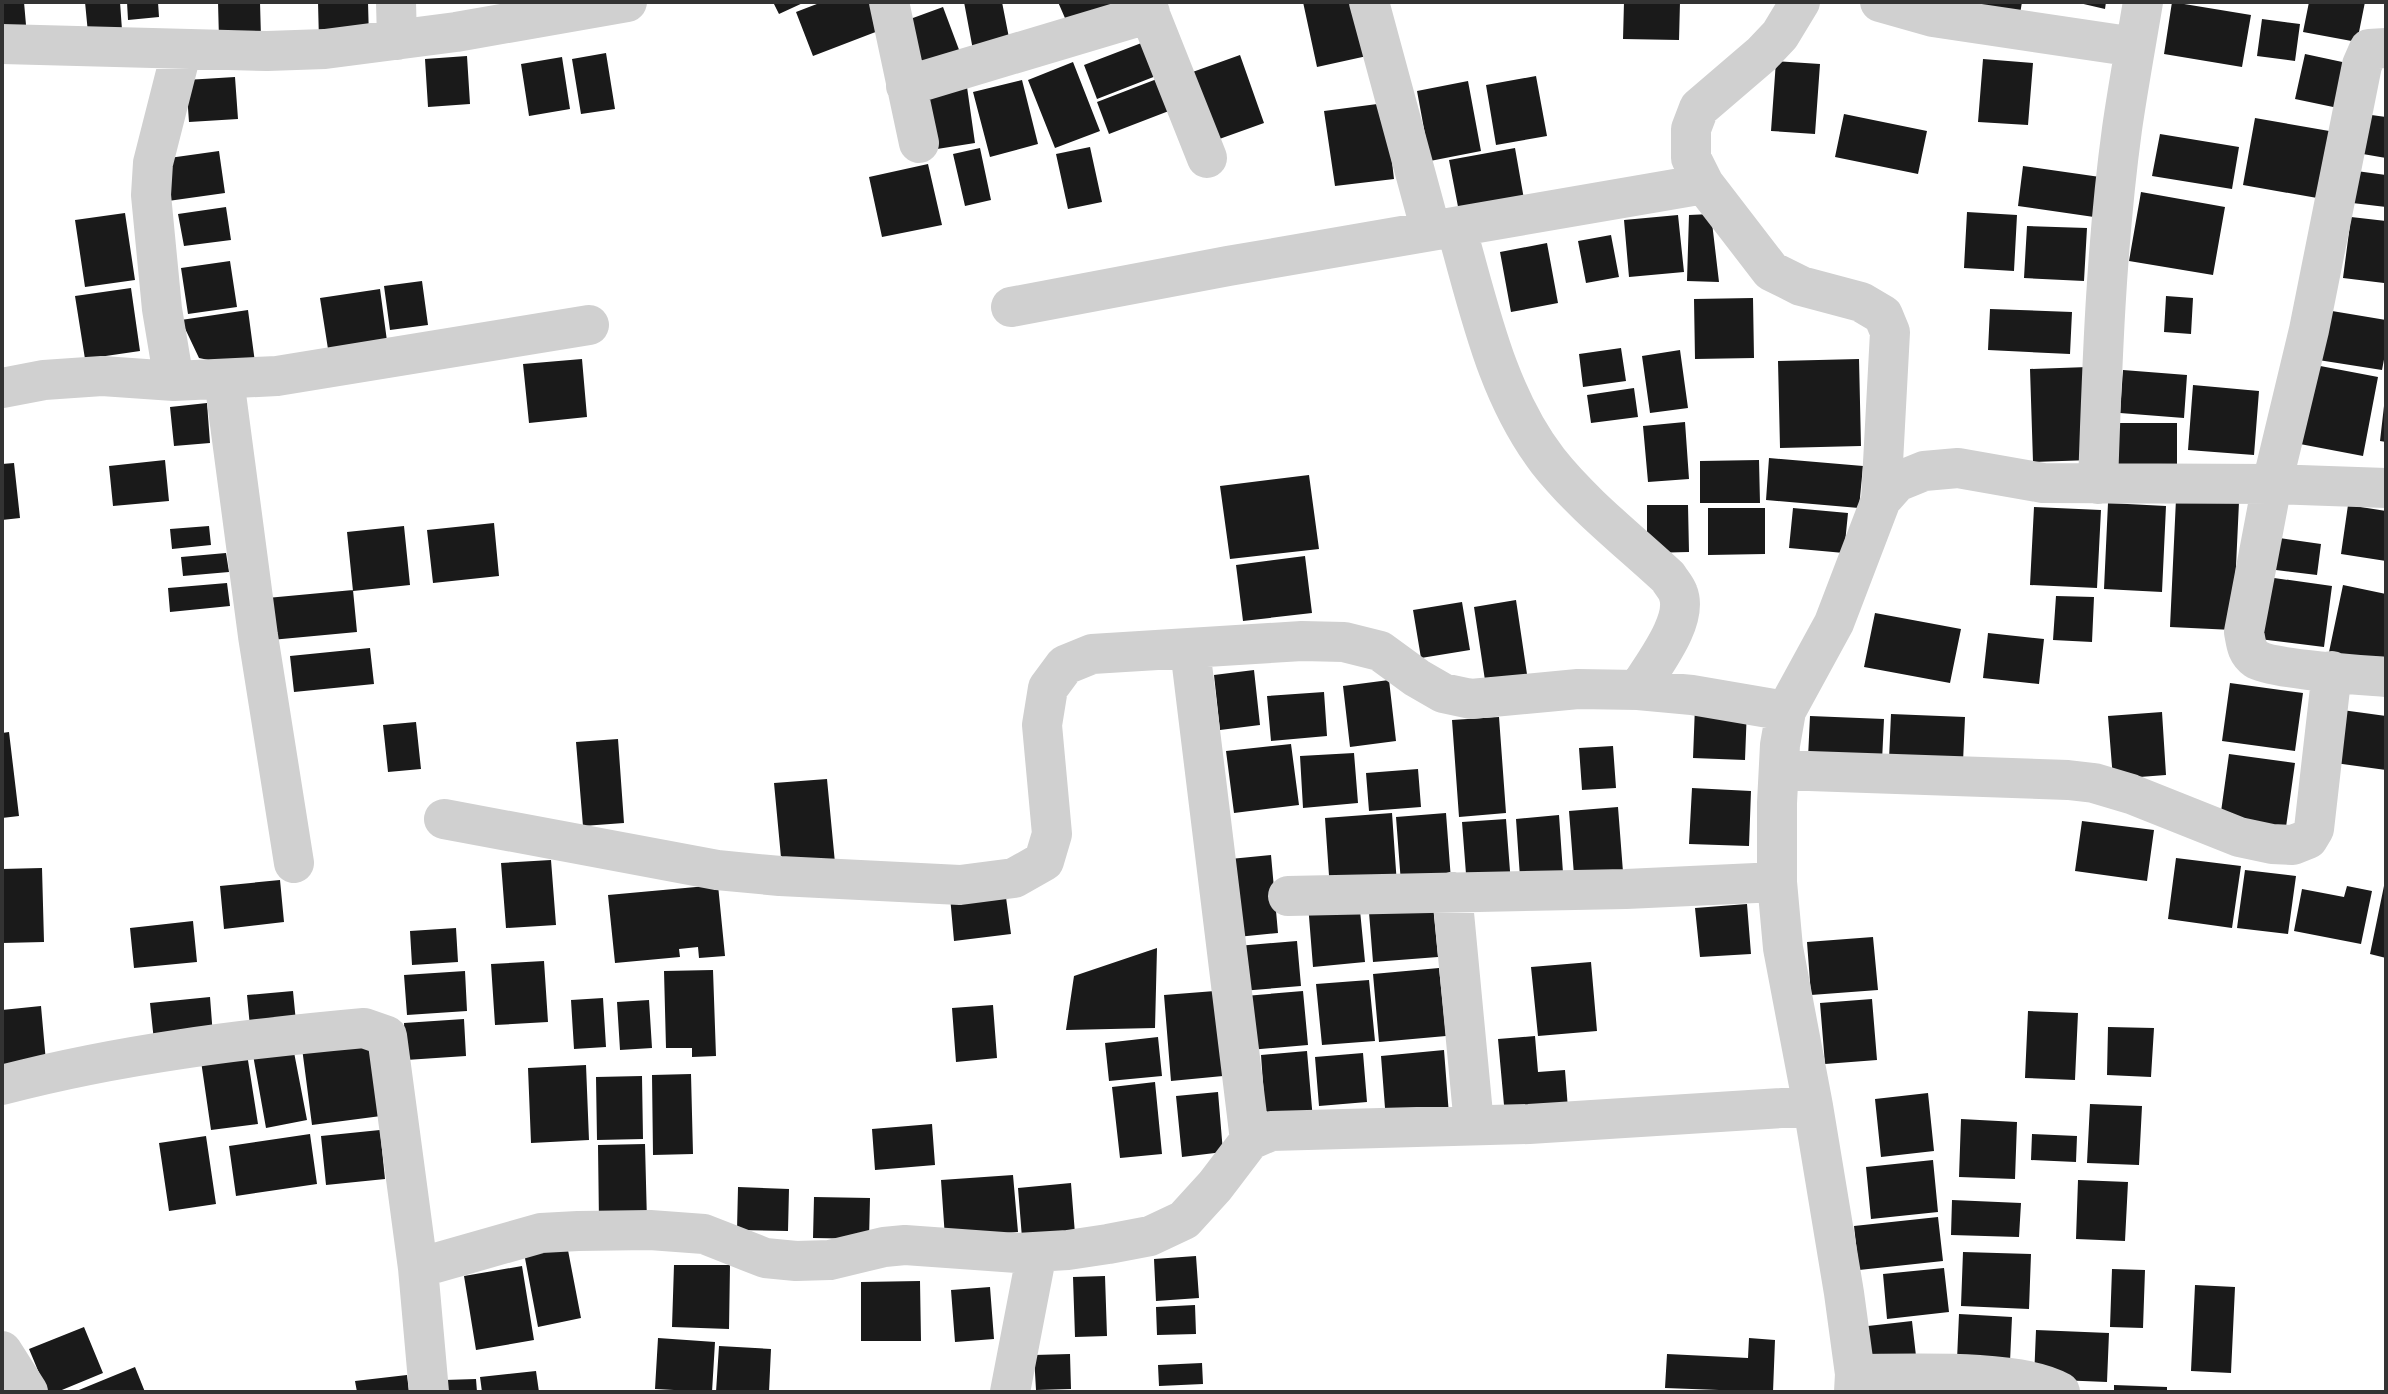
<svg xmlns="http://www.w3.org/2000/svg" width="2388" height="1394" viewBox="0 0 2388 1394" font-family="'Varela Round',sans-serif">
	<style>
		.building { fill: #1a1a1a }
		.lines { fill: none; stroke-linecap: round; stroke-linejoin: round }
		.street { stroke: #d0d0d0; stroke-width: 40 }
	</style>
	<rect width="100%" height="100%" fill="#fff"/>
	<!-- building -->
	<path class="building" d="M2,2H24L26,25L2,27Z
		M85,2H120L122,30L88,33Z
		M127,2H158L159,17L128,20Z
		M218,2H260L261,38L219,39Z
		M318,2H368L369,39L319,41Z
		M773,2H805L779,14Z
		M822,2H876L886,28L813,56L796,12Z
		M964,2H1002L1010,43L973,50Z
		M1058,2H1126L1068,25Z
		M1303,2H1356L1367,56L1317,67Z
		M1624,2H1680L1679,40L1623,39Z
		M1980,2H2022L2019,20L1978,13Z
		M2075,2H2106L2105,9Z
		M2172,2L2251,15L2242,67L2164,54Z
		M2309,2H2365L2357,42L2303,32Z
		M943,7L961,55L921,70L902,22Z
		M2262,19L2300,24L2295,61L2257,56Z
		M1144,42L1156,76L1097,99L1084,65Z
		M606,53L615,109L581,114L572,59Z
		M2305,54L2347,63L2338,108L2295,99Z
		M1240,55L1264,123L1211,142L1187,74Z
		M467,56L470,104L428,107L425,59Z
		M562,57L570,109L529,116L521,64Z
		M1983,59L2033,63L2028,125L1978,122Z
		M1776,61L1820,64L1815,134L1771,131Z
		M1073,62L1100,131L1055,148L1028,80Z
		M1536,76L1547,136L1496,145L1486,85Z
		M235,77L238,119L189,122L186,80Z
		M1162,77L1174,109L1109,134L1097,102Z
		M1022,80L1038,144L990,157L973,92Z
		M1468,81L1481,151L1430,161L1417,91Z
		M967,87L975,143L937,149L928,93Z
		M1385,103L1394,179L1335,186L1324,111Z
		M1844,114L1927,131L1918,174L1835,157Z
		M2364,114L2386,117V158L2357,153Z
		M2255,118L2335,132L2323,199L2243,185Z
		M2160,134L2239,147L2232,189L2152,176Z
		M1090,147L1102,202L1068,209L1056,154Z
		M980,148L991,200L965,206L953,154Z
		M1515,148L1525,205L1460,217L1449,160Z
		M219,151L225,193L168,201L162,159Z
		M928,164L942,225L882,237L869,177Z
		M2023,166L2100,177L2094,217L2018,206Z
		M2349,170L2386,175V207L2344,202Z
		M2141,192L2225,207L2213,275L2129,261Z
		M226,207L231,240L184,246L178,214Z
		M1967,212L2017,215L2014,271L1964,268Z
		M125,213L135,280L85,287L75,220Z
		M1711,214L1719,282L1687,281L1689,215Z
		M1678,215L1684,272L1629,277L1624,220Z
		M2351,217L2386,221L2384,283L2343,278Z
		M2027,226L2087,228L2084,281L2024,278Z
		M1611,235L1619,277L1586,283L1578,241Z
		M1547,243L1558,303L1511,312L1500,252Z
		M230,261L237,307L188,314L181,268Z
		M422,281L428,325L390,330L384,286Z
		M131,288L140,351L85,359L75,296Z
		M380,289L387,341L328,349L320,298Z
		M2166,296L2193,298L2191,334L2164,332Z
		M1753,298L1754,358L1695,359L1694,299Z
		M1990,309L2072,312L2070,354L1988,350Z
		M2320,309L2386,320V349L2382,370L2312,359Z
		M248,310L256,370L199,358L181,320Z
		M1621,348L1626,381L1583,387L1579,354Z
		M1680,350L1688,408L1650,413L1642,356Z
		M582,359L587,417L529,423L523,364Z
		M1859,359L1861,446L1780,448L1778,361Z
		M2315,365L2378,377L2363,456L2300,444Z
		M2088,367L2091,460L2033,462L2030,369Z
		M2123,370L2187,375L2184,418L2120,413Z
		M2193,385L2259,391L2254,455L2188,450Z
		M1634,388L1638,417L1591,423L1587,395Z
		M207,403L210,443L174,446L170,407Z
		M2384,406H2386V442L2380,441Z
		M1685,422L1689,479L1648,482L1643,426Z
		M2112,423H2177V470H2111Z
		M1769,458L1863,466L1859,508L1766,500Z
		M165,460L169,501L113,506L109,466Z
		M1759,460L1760,503H1700V461Z
		M14,463L20,518L2,520V464Z
		M1309,475L1319,549L1230,559L1220,486Z
		M2176,499L2239,502L2233,630L2170,627Z
		M2108,503L2166,506L2162,592L2104,589Z
		M1647,505H1688L1689,552L1647,553Z
		M2348,505L2386,511V561L2341,554Z
		M2034,507L2101,510L2097,588L2030,585Z
		M1708,508H1765V554L1708,555Z
		M1793,508L1848,513L1844,553L1789,548Z
		M494,523L499,576L433,583L427,530Z
		M209,526L211,545L172,549L170,529Z
		M404,526L410,585L353,591L347,532Z
		M2272,537L2321,544L2317,575L2268,569Z
		M226,553L229,572L183,576L181,557Z
		M1305,556L1312,613L1243,621L1236,565Z
		M2260,576L2332,586L2324,647L2251,638Z
		M227,583L230,606L170,612L168,588Z
		M2343,585L2386,594V664L2329,652Z
		M353,590L357,632L271,640L267,598Z
		M2056,596L2094,597L2092,642L2053,640Z
		M1516,600L1528,681L1486,687L1474,607Z
		M1462,602L1470,650L1421,658L1413,610Z
		M1875,613L1961,629L1950,683L1864,667Z
		M1988,633L2044,639L2039,684L1983,678Z
		M370,648L374,684L294,692L290,656Z
		M1254,670L1260,725L1220,730L1214,675Z
		M1389,680L1396,741L1350,747L1343,686Z
		M2230,683L2303,693L2295,751L2222,741Z
		M1324,692L1327,736L1271,741L1267,696Z
		M1695,706L1747,708L1745,760L1693,758Z
		M2342,710L2386,716V770L2335,763Z
		M2162,712L2166,775L2113,779L2108,716Z
		M1891,714L1965,717L1963,762L1889,759Z
		M1810,716L1884,719L1882,761L1808,758Z
		M1499,717L1506,813L1459,817L1452,720Z
		M416,722L421,769L388,772L383,725Z
		M9,732L19,816L2,818V733Z
		M618,739L624,823L583,826L576,742Z
		M1291,744L1299,805L1234,813L1226,751Z
		M1613,746L1616,788L1582,790L1579,748Z
		M1354,753L1358,803L1303,808L1300,756Z
		M2229,754L2295,763L2286,827L2220,819Z
		M1418,769L1421,807L1369,811L1366,773Z
		M827,779L835,863L782,868L774,783Z
		M1692,788L1751,791L1749,846L1689,844Z
		M1618,807L1623,872L1574,875L1569,811Z
		M1392,813L1397,885L1330,890L1325,818Z
		M1446,813L1451,880L1401,883L1396,817Z
		M1559,815L1563,873L1520,877L1516,819Z
		M1506,819L1511,884L1467,887L1462,822Z
		M2082,821L2154,830L2147,881L2075,871Z
		M1271,855L1278,933L1227,938L1220,860Z
		M2176,858L2241,866L2232,928L2168,919Z
		M551,860L556,925L506,928L501,863Z
		M42,868L44,942L2,943V869Z
		M2245,870L2296,876L2288,934L2237,928Z
		M280,880L284,922L224,929L220,886Z
		M2385,881H2386V958L2370,954Z
		M718,885L725,956L699,958L698,947L679,949L680,957L615,963L608,895Z
		M2347,886L2372,891L2361,944L2294,931L2302,889L2344,897Z
		M1005,890L1011,934L954,941L950,896Z
		M1432,895L1438,957L1373,962L1368,900Z
		M1359,900L1365,962L1313,967L1308,904Z
		M1747,904L1751,954L1700,957L1695,908Z
		M193,921L197,962L134,968L130,928Z
		M456,928L458,962L412,965L410,931Z
		M1873,937L1878,990L1811,995L1807,942Z
		M1297,941L1301,986L1241,991L1237,946Z
		M1157,948L1155,1028L1066,1030L1074,976Z
		M544,961L548,1022L495,1025L491,964Z
		M1591,962L1597,1031L1538,1036L1531,967Z
		M1439,968L1446,1036L1379,1042L1373,974Z
		M713,970L716,1056L692,1057V1048H666L664,971Z
		M465,971L467,1011L407,1015L404,975Z
		M1369,980L1375,1041L1322,1045L1316,984Z
		M293,991L296,1022L250,1027L247,995Z
		M1215,991L1223,1076L1171,1081L1164,995Z
		M1303,991L1308,1045L1249,1050L1245,996Z
		M210,997L213,1036L154,1041L150,1003Z
		M603,998L606,1047L574,1049L571,1000Z
		M1872,999L1877,1060L1825,1064L1820,1003Z
		M649,1000L652,1048L620,1050L617,1002Z
		M993,1005L997,1058L956,1062L952,1008Z
		M41,1006L46,1062L2,1067V1010Z
		M2028,1011L2078,1013L2075,1080L2025,1078Z
		M464,1019L466,1056L406,1060L404,1023Z
		M2108,1027L2154,1028L2151,1077L2107,1075Z
		M1535,1036L1538,1072L1565,1070L1568,1109L1505,1116L1498,1039Z
		M1158,1037L1162,1076L1109,1081L1105,1043Z
		M370,1038L381,1116L312,1125L302,1048Z
		M293,1047L307,1120L266,1128L253,1055Z
		M1444,1050L1449,1115L1386,1121L1381,1056Z
		M1307,1051L1313,1120L1266,1124L1261,1055Z
		M1363,1053L1367,1102L1319,1106L1315,1057Z
		M247,1054L258,1124L211,1130L201,1061Z
		M586,1065L589,1140L531,1143L528,1068Z
		M691,1074L693,1154L653,1155L652,1075Z
		M642,1076L643,1139L597,1140L596,1077Z
		M1155,1082L1162,1154L1120,1158L1112,1087Z
		M1218,1092L1223,1152L1182,1157L1176,1096Z
		M1928,1093L1934,1151L1881,1157L1875,1099Z
		M2090,1104L2142,1106L2139,1165L2087,1163Z
		M1961,1119L2017,1122L2015,1179L1959,1177Z
		M932,1124L935,1165L875,1170L872,1129Z
		M380,1130L385,1179L326,1185L321,1136Z
		M310,1134L317,1184L236,1196L229,1146Z
		M2032,1134L2077,1136L2076,1162L2031,1160Z
		M206,1136L216,1204L169,1211L159,1143Z
		M645,1144L647,1222L599,1223L598,1145Z
		M1933,1160L1938,1212L1871,1219L1866,1167Z
		M1013,1175L1018,1232L945,1238L941,1180Z
		M2078,1180L2128,1182L2125,1241L2076,1239Z
		M1071,1183L1075,1234L1022,1238L1018,1188Z
		M738,1187L789,1189L788,1231L737,1230Z
		M814,1197L870,1198L869,1239L813,1238Z
		M1952,1200L2021,1203L2019,1237L1951,1235Z
		M1938,1217L1943,1261L1859,1270L1854,1226Z
		M567,1245L581,1318L538,1327L524,1253Z
		M1963,1252L2031,1254L2029,1309L1961,1306Z
		M1196,1256L1199,1298L1156,1301L1154,1259Z
		M674,1265H730L729,1329L672,1327Z
		M522,1266L534,1340L476,1350L464,1276Z
		M1944,1268L1949,1312L1887,1319L1883,1274Z
		M2112,1269L2145,1270L2143,1328L2110,1327Z
		M1105,1276L1107,1336L1075,1337L1073,1277Z
		M920,1281L921,1341H861V1282Z
		M2195,1285L2235,1287L2231,1373L2191,1371Z
		M990,1287L994,1339L955,1342L951,1290Z
		M1195,1305L1196,1334L1157,1335L1156,1307Z
		M1959,1314L2012,1317L2010,1362L1957,1360Z
		M1912,1321L1916,1356L1862,1362L1859,1327Z
		M84,1327L103,1373L57,1392H47L29,1349Z
		M2036,1330L2109,1333L2107,1382L2034,1379Z
		M658,1338L715,1342L712,1392L655,1389Z
		M1749,1338L1775,1340L1773,1392L1665,1388L1667,1354L1748,1358Z
		M719,1346L771,1349L769,1392H716Z
		M1070,1354L1071,1389L1036,1390L1034,1355Z
		M1202,1363L1203,1384L1159,1386L1158,1365Z
		M135,1367L145,1392H74Z
		M536,1371L539,1392H482L480,1377Z
		M407,1375L409,1392H357L355,1381Z
		M476,1379L477,1392H444V1380Z
		M2114,1385L2167,1387V1392H2114Z"/>
	<g class="lines">
		<!-- street -->
		<path class="street" d="M396,2L397,40
			M889,2L919,143
			M1145,2L1207,158
			M1369,2L1431,231
			M1800,2L1780,35L1762,54L1699,108L1691,129V158L1704,184L1771,271L1801,286L1861,302L1883,315L1890,332L1881,500
			M1880,2L1933,17L2135,47
			M2,44L267,51L325,49L456,32L627,2
			M2386,48L2369,49L2362,65L2309,330L2272,484L2244,632C2246,642 2246,652 2256,659C2271,669 2363,675 2386,677
			M906,86L1150,13
			M1456,227C1479,307 1496,393 1548,461C1582,504 1628,540 1668,577C1671,582 1676,587 1678,593C1689,621 1652,666 1638,690
			M1011,307L1228,266L1704,184
			M224,379L258,636L294,863
			M174,381L162,309L151,195L153,163L182,49
			M2,388L44,380L102,376L174,381L277,376L589,325
			M2098,484C2102,366 2106,246 2122,129C2128,87 2136,44 2143,2
			M1190,649L1250,1140
			M1780,770L2068,780L2094,783L2131,794L2239,837L2272,844L2293,845L2308,839L2314,829L2332,671
			M444,819L717,870L780,876L960,885L1014,878L1044,861L1052,834L1042,725L1048,688L1065,665L1092,654L1302,641L1344,642L1380,651L1417,678L1443,693L1471,699L1578,689L1638,690L1692,695L1786,711
			M1452,892L1474,1125
			M1288,896L1626,889L1777,882
			M2,1085C120,1054 243,1039 364,1028L387,1036L418,1268L429,1392
			M418,1268L541,1233L578,1231L650,1230L704,1234L765,1258L796,1261L830,1260L884,1247L905,1245L1017,1253L1068,1250L1108,1244L1150,1236L1184,1220L1215,1186L1250,1140L1271,1131L1529,1124L1813,1106
			M2,1351L28,1392
			M1855,1374C1905,1374 2020,1368 2060,1392
			M1010,1392L1037,1252
			M1854,1392L1855,1374L1844,1293L1813,1106L1783,948L1777,882V803L1780,745L1786,711L1834,623L1881,500L1897,482L1924,471L1958,468L2043,483L2272,484L2386,488"/>
	</g>
	<!-- border -->
	<rect width="2388" height="1394" fill="none" stroke="#333333" stroke-width="8"/>
</svg>
